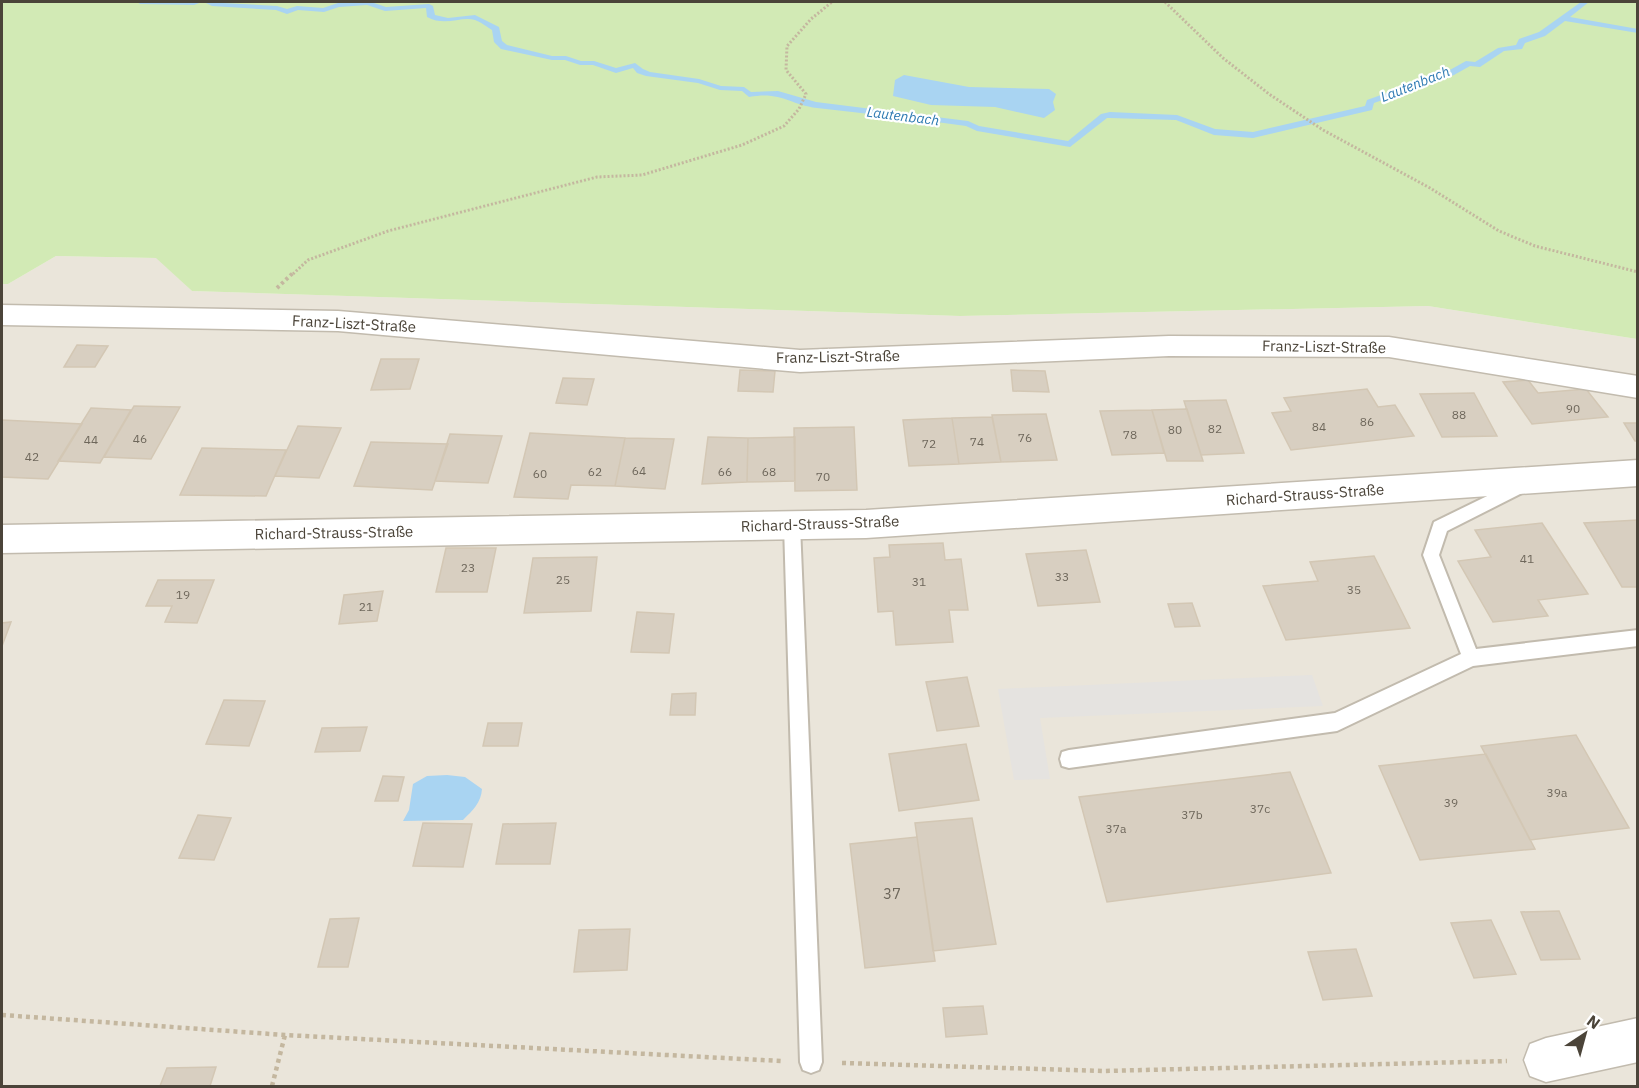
<svg xmlns="http://www.w3.org/2000/svg" width="1639" height="1088" viewBox="0 0 1639 1088" font-family="'IBM Plex Sans',sans-serif">
	<style>
		.residential { fill: #eae5da }
		.green { fill: #d2eab5 }
		.parking { fill: #e5e3e0 }
		.water { fill: #a9d4f2 }
		.lines { fill: none; stroke-linecap: round; stroke-linejoin: round }
		.stream { fill: #a9d4f2; fill-rule: evenodd }
		.building { fill: #d8cfc1; stroke: #d3c7b4; stroke-width: 1.5 }
		.service-casing { stroke: #c2bbae; stroke-width: 4 }
		.minor-casing { stroke: #c2bbae; stroke-width: 3 }
		.path-far2 { stroke: #c4b79f; stroke-width: 3; stroke-dasharray: 2 2; stroke-linecap: butt }
		.path-far1 { stroke: #c4b79f; stroke-width: 4; stroke-dasharray: 3 3; stroke-linecap: butt }
		.path { stroke: #c4b79f; stroke-width: 4.5; stroke-dasharray: 4 4; stroke-linecap: butt }
		.service { fill: #fff; fill-rule: evenodd }
		.minor { fill: #fff; fill-rule: evenodd }
		.labels { text-anchor: middle; stroke-width: 4.5; stroke-linejoin: round; paint-order: stroke }
		.number-label { font-size: 12px; fill: #6e675b }
		.far-water-label { font-size: 14px; font-style: italic; fill: #2e7ab2; stroke: #fff }
		.street-label { font-size: 15px; fill: #4b4439; stroke: #fff }
		.near-number-label { font-size: 15px; fill: #6e675b }
	</style>
	<rect width="100%" height="100%" fill="#f6f3ec"/>
	<!-- residential -->
	<path class="residential" d="M56,256L157,258L192,291L960,316L1428,306L1637,339V1086H2V284H8Z"/>
	<!-- green -->
	<path class="green" d="M2,2H1637V339L1428,306L960,316L192,291L156,258L56,256L8,284H2Z"/>
	<!-- parking -->
	<path class="parking" d="M1312,675L1323,706L1040,718L1050,779L1014,780L998,689Z"/>
	<!-- water -->
	<path class="water" d="M904,75L969,87L1049,89L1056,94L1053,102L1055,110L1044,118L995,107L931,105L893,96L895,80Z
		M447,775L465,777L482,789C481,803 473,810 463,820L403,821L409,810L413,784L427,776Z"/>
	<g class="lines">
		<!-- stream -->
		<path class="stream" d="M137,2H202L194,5L140,4Z
			M204,2L277,6L287,9L297,6L323,8L338,3L357,2H371L386,7L429,4L433,6L435,15L448,18L475,15L499,27L502,41L507,45L552,56H566L581,61H594L616,68L635,63L643,69L650,72L699,79L721,86L744,87L751,92L778,91L816,102L968,121L979,126L1068,141L1101,114L1110,112L1177,115L1215,129L1253,132L1365,106L1367,100L1448,71L1466,61L1475,62L1498,48L1516,45L1519,39L1539,32L1581,2H1589L1570,17L1638,29V33L1565,21L1545,36L1525,43L1522,49L1504,51L1480,67L1470,66L1454,75L1374,103L1372,110L1253,138L1214,135L1176,120L1110,118H1107L1070,147L977,131L966,126C917,119 867,114 817,108C788,104 781,91 749,97L742,91L720,90L698,83L646,76L637,73L633,68L616,73L593,65H580L565,60H552L501,49L494,42L492,30C487,27 481,22 475,20C461,16 445,27 427,17L426,8L385,11L367,5L339,7L324,12L298,10L287,14L276,10L212,6Z"/>
	</g>
	<!-- building -->
	<path class="building" d="M77,345L108,346L95,367H64Z
		M381,359H419L410,389L371,390Z
		M740,370L775,371L773,392L738,391Z
		M1011,370L1045,371L1049,392L1013,391Z
		M563,378L594,379L587,405L556,403Z
		M1528,380L1538,393L1586,389L1608,417L1532,424L1503,382Z
		M1367,389L1378,407L1395,405L1414,436L1291,450L1272,413L1291,411L1284,398Z
		M1474,393L1497,436L1442,437L1420,394Z
		M1226,400L1244,453L1201,455L1184,401Z
		M134,406L180,407L151,459L104,457Z
		M91,408L131,410L100,463L58,461Z
		M1187,409L1203,461H1167L1152,410Z
		M1152,410L1164,453L1112,455L1100,411Z
		M1046,414L1057,460L1001,462L992,415Z
		M992,417L1001,462L959,464L952,418Z
		M952,418L959,464L909,466L903,420Z
		M2,420L82,424L48,479L2,477Z
		M1624,423H1638V441H1635Z
		M298,426L341,428L319,478L275,476Z
		M854,427L857,490L795,491L794,428Z
		M530,433L625,438L615,486L571,485L568,499L514,497Z
		M450,434L502,436L488,483L435,481Z
		M708,437L748,438L747,482L702,484Z
		M795,437V481L747,482L748,438Z
		M625,438L674,439L665,489L615,486Z
		M371,442L448,444L432,490L354,486Z
		M202,448L286,450L266,496L180,495Z
		M1638,520V587H1622L1584,523Z
		M1542,523L1588,594L1538,600L1548,616L1493,622L1458,561L1491,557L1475,530Z
		M943,543L945,560L961,559L968,610H949L953,642L896,645L893,611L878,612L874,558L890,557L889,545Z
		M446,548H496L487,592H436Z
		M1086,550L1100,602L1038,606L1026,554Z
		M1374,556L1410,628L1286,640L1263,586L1318,581L1310,562Z
		M597,557L591,611L524,613L533,558Z
		M158,580H214L197,623L165,622L172,606H146Z
		M383,591L377,621L339,624L344,595Z
		M1192,603L1200,626L1175,627L1168,604Z
		M637,612L674,614L669,653L631,652Z
		M11,622L2,646V623Z
		M967,677L979,726L937,731L926,682Z
		M696,693L695,715H670L672,694Z
		M224,700L265,701L249,746L206,744Z
		M488,723H522L518,746H483Z
		M367,727L360,751L315,752L322,728Z
		M1576,735L1629,828L1530,840L1481,746Z
		M966,744L979,800L899,811L889,754Z
		M1486,754L1535,849L1420,860L1379,766Z
		M1290,772L1331,873L1107,902L1079,797Z
		M383,776L404,777L398,801H375Z
		M198,815L231,818L214,860L179,858Z
		M972,818L996,944L933,951L915,823Z
		M423,823L472,824L463,867L413,866Z
		M556,823L550,864H496L503,824Z
		M917,837L935,961L865,968L850,844Z
		M1559,911L1580,959L1541,960L1521,912Z
		M359,918L348,967H318L330,919Z
		M1491,920L1516,974L1474,978L1451,923Z
		M630,929L627,970L574,972L579,930Z
		M1356,949L1372,996L1323,1000L1308,952Z
		M983,1006L987,1034L946,1037L943,1008Z
		M216,1067L210,1086H160L167,1068Z"/>
	<g class="lines">
		<!-- service casing -->
		<g class="service-casing">
			<path id="service" d="M1522,479L1528,480L1530,485L1528,490L1447,531L1439,555L1476,649L1638,630V646L1473,666L1337,731L1069,768L1062,766L1060,759L1062,752L1069,750L1335,713L1461,654L1423,555L1434,522Z
				M792,518L798,520L800,525L822,1062L819,1070L811,1073L803,1070L800,1062L784,525L786,520Z"/>
		</g>
		<!-- minor casing -->
		<g class="minor-casing">
			<path id="minor" d="M2,305L338,311L800,350L1169,336L1389,337L1638,376V398L1389,357L1169,356L800,372L338,331L2,325Z
				M1638,460V486L866,538L2,553V525L866,510Z
				M1638,1018V1062L1546,1082L1530,1076L1524,1060L1530,1044L1546,1038Z"/>
		</g>
		<!-- path-far2 -->
		<path class="path-far2" d="M1165,2L1223,58L1269,94L1323,130L1430,188L1499,231L1535,246L1638,272
			M293,274L308,260L388,231L597,177L642,175L742,145L784,126L799,109L806,94L786,70L787,46L811,19L832,2"/>
		<!-- path-far1 -->
		<path class="path-far1" d="M277,288L294,272"/>
		<!-- path -->
		<path class="path" d="M2,1015L285,1035L781,1061
			M842,1063L1104,1071L1507,1061
			M272,1086L285,1035"/>
		<!-- service -->
		<use href="#service" class="service"/>
		<!-- minor -->
		<use href="#minor" class="minor"/>
	</g>
	<g class="labels">
		<!-- number labels -->
		<g class="number-label">
			<text x="1573" y="413">90</text>
			<text x="1459" y="419">88</text>
			<text x="1367" y="426">86</text>
			<text x="1319" y="431">84</text>
			<text x="1215" y="433">82</text>
			<text x="1175" y="434">80</text>
			<text x="1130" y="439">78</text>
			<text x="1025" y="442">76</text>
			<text x="140" y="443">46</text>
			<text x="91" y="444">44</text>
			<text x="977" y="446">74</text>
			<text x="929" y="448">72</text>
			<text x="32" y="461">42</text>
			<text x="639" y="475">64</text>
			<text x="595" y="476">62</text>
			<text x="725" y="476">66</text>
			<text x="769" y="476">68</text>
			<text x="540" y="478">60</text>
			<text x="823" y="481">70</text>
			<text x="1527" y="563">41</text>
			<text x="468" y="572">23</text>
			<text x="1062" y="581">33</text>
			<text x="563" y="584">25</text>
			<text x="919" y="586">31</text>
			<text x="1354" y="594">35</text>
			<text x="183" y="599">19</text>
			<text x="366" y="611">21</text>
			<text x="1557" y="797">39a</text>
			<text x="1451" y="807">39</text>
			<text x="1260" y="813">37c</text>
			<text x="1192" y="819">37b</text>
			<text x="1116" y="833">37a</text>
		</g>
		<!-- far-water labels -->
		<g class="far-water-label">
			<text transform="translate(1415 84) rotate(-22)" y="5">Lautenbach</text>
			<text transform="translate(903 116) rotate(7)" y="5">Lautenbach</text>
		</g>
		<!-- street labels -->
		<g class="street-label">
			<text transform="translate(354 324) rotate(3)" y="5">Franz-Liszt-Straße</text>
			<text transform="translate(1324 347) rotate(1)" y="5">Franz-Liszt-Straße</text>
			<text transform="translate(838 357) rotate(-1)" y="5">Franz-Liszt-Straße</text>
			<text transform="translate(1305 495) rotate(-4)" y="5">Richard-Strauss-Straße</text>
			<text transform="translate(820 524) rotate(-2)" y="5">Richard-Strauss-Straße</text>
			<text transform="translate(334 533) rotate(-1)" y="5">Richard-Strauss-Straße</text>
		</g>
		<!-- near-number labels -->
		<g class="near-number-label">
			<text x="892" y="899">37</text>
		</g>
	</g>
	<!-- border -->
	<rect width="1639" height="1088" fill="none" stroke="#4b4439" stroke-width="6"/>
	<!-- north arrow -->
	<g transform="translate(1585 1034) rotate(36)" stroke="#ffffff" stroke-width="4.5" paint-order="stroke">
	<path d="M0-4.5L10 22L0 15L-10 22Z" fill="#4b4439"/>
	<text y="-9" font-size="16" font-weight="bold" text-anchor="middle" fill="#4b4439">N</text>
	</g>
</svg>
